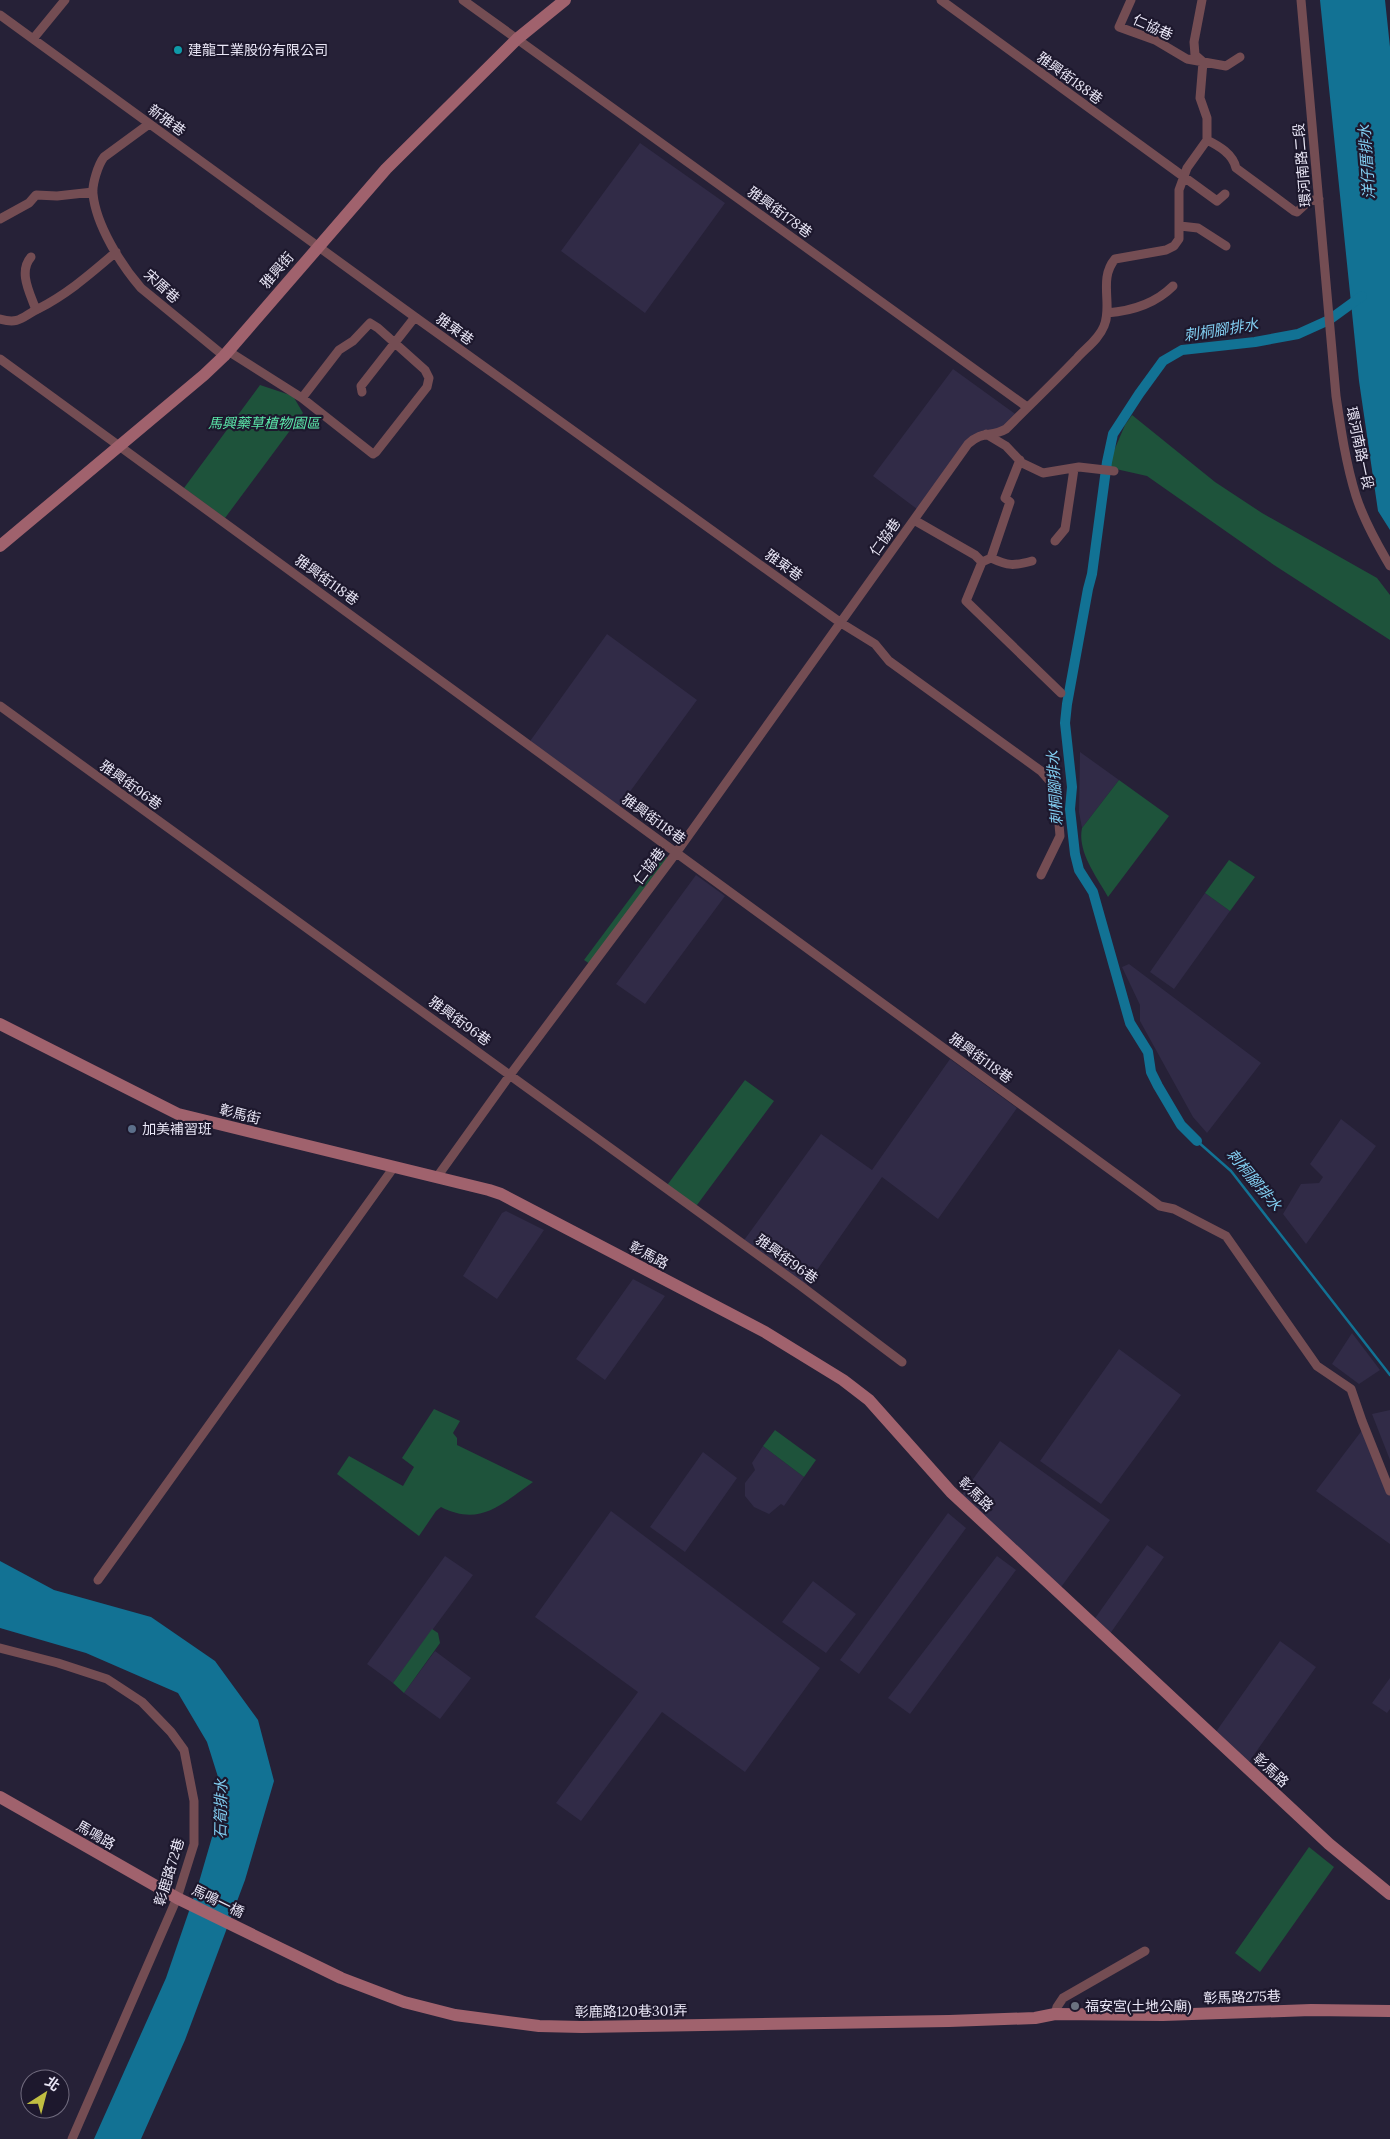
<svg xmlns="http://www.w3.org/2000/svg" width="1390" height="2139" viewBox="0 0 1390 2139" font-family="Lora,'Noto Sans TC',serif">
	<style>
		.built { fill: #312b47 }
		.green { fill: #1e533b }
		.water { fill: #127294 }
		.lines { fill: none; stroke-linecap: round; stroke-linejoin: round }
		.stream { stroke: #127294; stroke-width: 2.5 }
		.canal { stroke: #127294; stroke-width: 10 }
		.street { stroke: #744d53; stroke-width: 9 }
		.secondary { stroke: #a0626d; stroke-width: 12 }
		.culture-dot { fill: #0f9aa8; stroke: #1d182d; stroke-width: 2 }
		.service-dot { fill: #5c6f8a; stroke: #1d182d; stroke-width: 2 }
		.worship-dot { fill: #6b7280; stroke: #1d182d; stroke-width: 2 }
		.labels { text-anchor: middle; stroke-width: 4.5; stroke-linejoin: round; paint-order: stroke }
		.street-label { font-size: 14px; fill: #e9e6f6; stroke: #1d182d }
		.poi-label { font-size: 14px; fill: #e9e6f6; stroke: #1d182d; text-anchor: start }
		.park-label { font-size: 14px; font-style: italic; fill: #5be8aa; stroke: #1d182d }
		.water-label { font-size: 15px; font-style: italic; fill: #82cef1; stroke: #1d182d }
	</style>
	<rect width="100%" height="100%" fill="#262137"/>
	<!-- built -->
	<path class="built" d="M640,143L725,203L645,313L561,251Z
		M953,369L1018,416L1007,430L972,442L921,512L873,476Z
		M607,634L697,700L618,808L528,744Z
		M1080,752L1119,780L1082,828L1079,812Z
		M696,875L725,896L645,1004L616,984Z
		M1205,893L1230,911L1174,989L1150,972Z
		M1129,964L1261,1063L1207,1133L1193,1117L1140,1021V1005L1122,967Z
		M950,1059L1017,1108L938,1219L882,1177L803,1290L742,1243L821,1134L872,1170Z
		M1341,1119L1376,1146L1306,1244L1283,1214L1301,1184L1319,1183L1323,1177L1310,1164Z
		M506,1211L544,1230L497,1299L463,1276L502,1213Z
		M633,1279L665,1296L605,1380L576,1359Z
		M1352,1333L1380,1370L1359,1384L1332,1364Z
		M1119,1349L1181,1395L1101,1504L1040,1461Z
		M1390,1410V1460L1372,1414Z
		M1366,1425L1390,1491V1544L1316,1491Z
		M1000,1441L1110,1520L1056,1594L959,1499Z
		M763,1446L804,1477L784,1506L781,1504L769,1514L754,1507L745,1496V1483L755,1470L752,1463Z
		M703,1452L737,1478L685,1552L650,1527Z
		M611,1511L820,1668L745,1772L662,1712L581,1821L556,1803L638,1692L535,1617Z
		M948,1513L966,1528L859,1674L840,1660Z
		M1147,1545L1164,1557L1107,1638L1091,1624Z
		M445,1556L473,1575L393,1683L367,1664Z
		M997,1556L1016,1570L910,1714L888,1698Z
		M813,1581L856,1614L826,1653L782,1622Z
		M1280,1641L1316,1667L1246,1766L1213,1736Z
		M435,1651L471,1678L440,1719L404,1693Z
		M1390,1678V1709L1387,1713L1372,1703Z"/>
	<!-- green -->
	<path class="green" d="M260,385L293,396L303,413L225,518L184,488Z
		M1132,415L1215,482L1262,513L1377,578L1390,595V640L1274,565L1147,476L1107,467L1125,425Z
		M1119,780L1169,816L1108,897C1097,877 1077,852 1082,828Z
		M664,853L668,859L590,964L584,960Z
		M1229,860L1255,877L1230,911L1205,893Z
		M745,1080L774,1101L694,1209L665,1188Z
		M434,1409L460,1421L453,1433L457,1438V1445L533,1482C502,1504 480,1527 441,1507L436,1511L419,1536L337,1474L349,1456L403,1486L414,1467L402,1458Z
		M775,1430L816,1460L804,1477L763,1446Z
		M432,1629L438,1633L440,1643L404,1693L393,1683Z
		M1309,1847L1334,1867L1260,1972L1235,1953Z"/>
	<!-- water -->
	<path class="water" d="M1320,0H1385L1390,47V530L1378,511L1359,381Z
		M0,1561L54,1590L151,1617L215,1661L258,1720L274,1781L245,1880L185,2040L141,2139H94L166,1978L199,1882L224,1796L207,1742L178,1693L86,1653L0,1628Z"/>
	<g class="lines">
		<!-- stream -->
		<path class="stream" d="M1197,1141L1231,1171L1390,1375"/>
		<!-- canal -->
		<path class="canal" d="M1197,1141L1181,1125L1158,1086L1151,1072L1148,1052L1130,1023L1093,892L1079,870L1075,854L1070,809L1072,787L1065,723L1067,704L1088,589L1092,574L1107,462L1113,434L1139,394L1163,361L1182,350L1255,342L1298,334L1329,320L1362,296"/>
		<!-- street -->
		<path class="street" d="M463,0L1027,407
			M941,0L1217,201L1225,194
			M1131,0L1119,27L1155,40L1187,59L1226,66L1240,57
			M1301,0L1336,396C1341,430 1346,464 1356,496C1364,521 1377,544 1390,566
			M0,15L415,317L841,623L875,644L889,661L1041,771L1056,788L1060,836L1041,875
			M33,39L65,0
			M149,124L104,157C98,165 92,184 93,194C96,225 121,265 141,288L224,356
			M1207,140C1219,146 1233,154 1236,168L1294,211L1297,212L1309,201L1319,199
			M0,219L29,203L36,195L57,196L93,192
			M1180,226L1198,228L1226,246
			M31,257C18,272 30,293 36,310
			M1107,313C1132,311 1155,304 1173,286
			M0,319C20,325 23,316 38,309C69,293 90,274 116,252
			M228,351L302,398L373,454L376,452L427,387L429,378L425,370L378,328L370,323L353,341L339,350L302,398
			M0,359L1160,1206L1174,1209L1226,1236L1317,1366L1351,1389L1362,1421L1390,1491
			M362,392L361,386L415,317
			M986,434L1006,446L1022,463L1043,473L1079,467L1114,471
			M914,520L975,555L982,562L966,601L1061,693
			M1055,541L1065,529L1074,469
			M991,558C1008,566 1014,566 1032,561
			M982,562L991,558L1010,502L1005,498L1020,460
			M0,706L801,1286L902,1362
			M437,1177L510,1075L676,853L968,444C983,430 990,438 1006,429C1030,405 1054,382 1077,358C1086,348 1099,339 1104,326C1113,305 1098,279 1115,259L1166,250L1174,246L1179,239V190L1187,168L1207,140V118L1200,98L1203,62L1195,55L1194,42L1202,0
			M98,1580L394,1167
			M0,1648L58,1663L107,1679L142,1702L171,1732L184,1750L194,1801V1844L177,1898L72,2139
			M1055,2014L1057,2007L1063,1998L1145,1951"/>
		<!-- secondary -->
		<path class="secondary" d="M0,546L204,375L224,356L386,169L517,39L565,0
			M0,1024L178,1114L489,1190L501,1194L765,1332L843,1380L869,1400L951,1492L1329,1844L1390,1894
			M0,1797L177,1898L341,1978L404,2002L455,2015L539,2026L582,2027L949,2021L1035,2018L1055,2014L1163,2015L1311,2010L1390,2011"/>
	</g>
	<!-- markers -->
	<circle class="culture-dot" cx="178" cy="50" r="5"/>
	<circle class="service-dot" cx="132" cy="1129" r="5"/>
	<circle class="worship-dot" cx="1075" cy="2006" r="5"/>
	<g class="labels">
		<!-- street labels -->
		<g class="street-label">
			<text transform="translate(1153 27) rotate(24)" y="5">仁協巷</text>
			<text transform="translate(1070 78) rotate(36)" y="5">雅興街188巷</text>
			<text transform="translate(167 120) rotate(36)" y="5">新雅巷</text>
			<text transform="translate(1302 165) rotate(-95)" y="5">環河南路二段</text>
			<text transform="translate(780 212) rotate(36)" y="5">雅興街178巷</text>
			<text transform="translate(277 270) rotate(-49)" y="5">雅興街</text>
			<text transform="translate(162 286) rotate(42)" y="5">宋厝巷</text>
			<text transform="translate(455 329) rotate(36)" y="5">雅東巷</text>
			<text transform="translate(1360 448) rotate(78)" y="5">環河南路一段</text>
			<text transform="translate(885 537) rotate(-55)" y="5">仁協巷</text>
			<text transform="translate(784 565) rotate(36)" y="5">雅東巷</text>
			<text transform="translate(327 580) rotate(36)" y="5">雅興街118巷</text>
			<text transform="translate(131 785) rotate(36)" y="5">雅興街96巷</text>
			<text transform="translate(654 819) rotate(36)" y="5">雅興街118巷</text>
			<text transform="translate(649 866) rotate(-53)" y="5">仁協巷</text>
			<text transform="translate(460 1021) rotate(36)" y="5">雅興街96巷</text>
			<text transform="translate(981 1058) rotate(36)" y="5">雅興街118巷</text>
			<text transform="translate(240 1114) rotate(14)" y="5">彰馬街</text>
			<text transform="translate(649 1255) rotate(28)" y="5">彰馬路</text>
			<text transform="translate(787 1259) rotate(36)" y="5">雅興街96巷</text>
			<text transform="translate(976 1494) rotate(44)" y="5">彰馬路</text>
			<text transform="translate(1271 1770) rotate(43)" y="5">彰馬路</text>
			<text transform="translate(96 1835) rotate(30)" y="5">馬鳴路</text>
			<text transform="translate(169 1872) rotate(-73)" y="5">彰鹿路72巷</text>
			<text transform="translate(218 1901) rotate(26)" y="5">馬鳴一橋</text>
			<text transform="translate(1242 1997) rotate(-2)" y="5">彰馬路275巷</text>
			<text transform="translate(631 2011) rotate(-1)" y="5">彰鹿路120巷301弄</text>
		</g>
		<!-- poi labels -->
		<g class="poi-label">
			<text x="188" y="55">建龍工業股份有限公司</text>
			<text x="142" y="1134">加美補習班</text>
			<text x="1085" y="2011">福安宮(土地公廟)</text>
		</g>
		<!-- park labels -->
		<g class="park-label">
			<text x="264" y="428">馬興藥草植物園區</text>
		</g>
		<!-- water labels -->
		<g class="water-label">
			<text transform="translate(1367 162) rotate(-94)" y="5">洋仔厝排水</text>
			<text transform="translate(1221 330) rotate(-9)" y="5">刺桐腳排水</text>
			<text transform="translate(1055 788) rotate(-93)" y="5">刺桐腳排水</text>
			<text transform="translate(1254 1180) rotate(50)" y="5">刺桐腳排水</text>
			<text transform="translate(221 1809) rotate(-89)" y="5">石筍排水</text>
		</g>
	</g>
	<!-- north arrow -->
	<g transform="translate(45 2094) rotate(36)"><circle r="24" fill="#1d182d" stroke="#6f6a7d"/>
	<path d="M0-4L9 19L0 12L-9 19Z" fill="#c0be41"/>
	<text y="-8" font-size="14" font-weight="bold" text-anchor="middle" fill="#e9e6f6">北</text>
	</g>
</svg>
